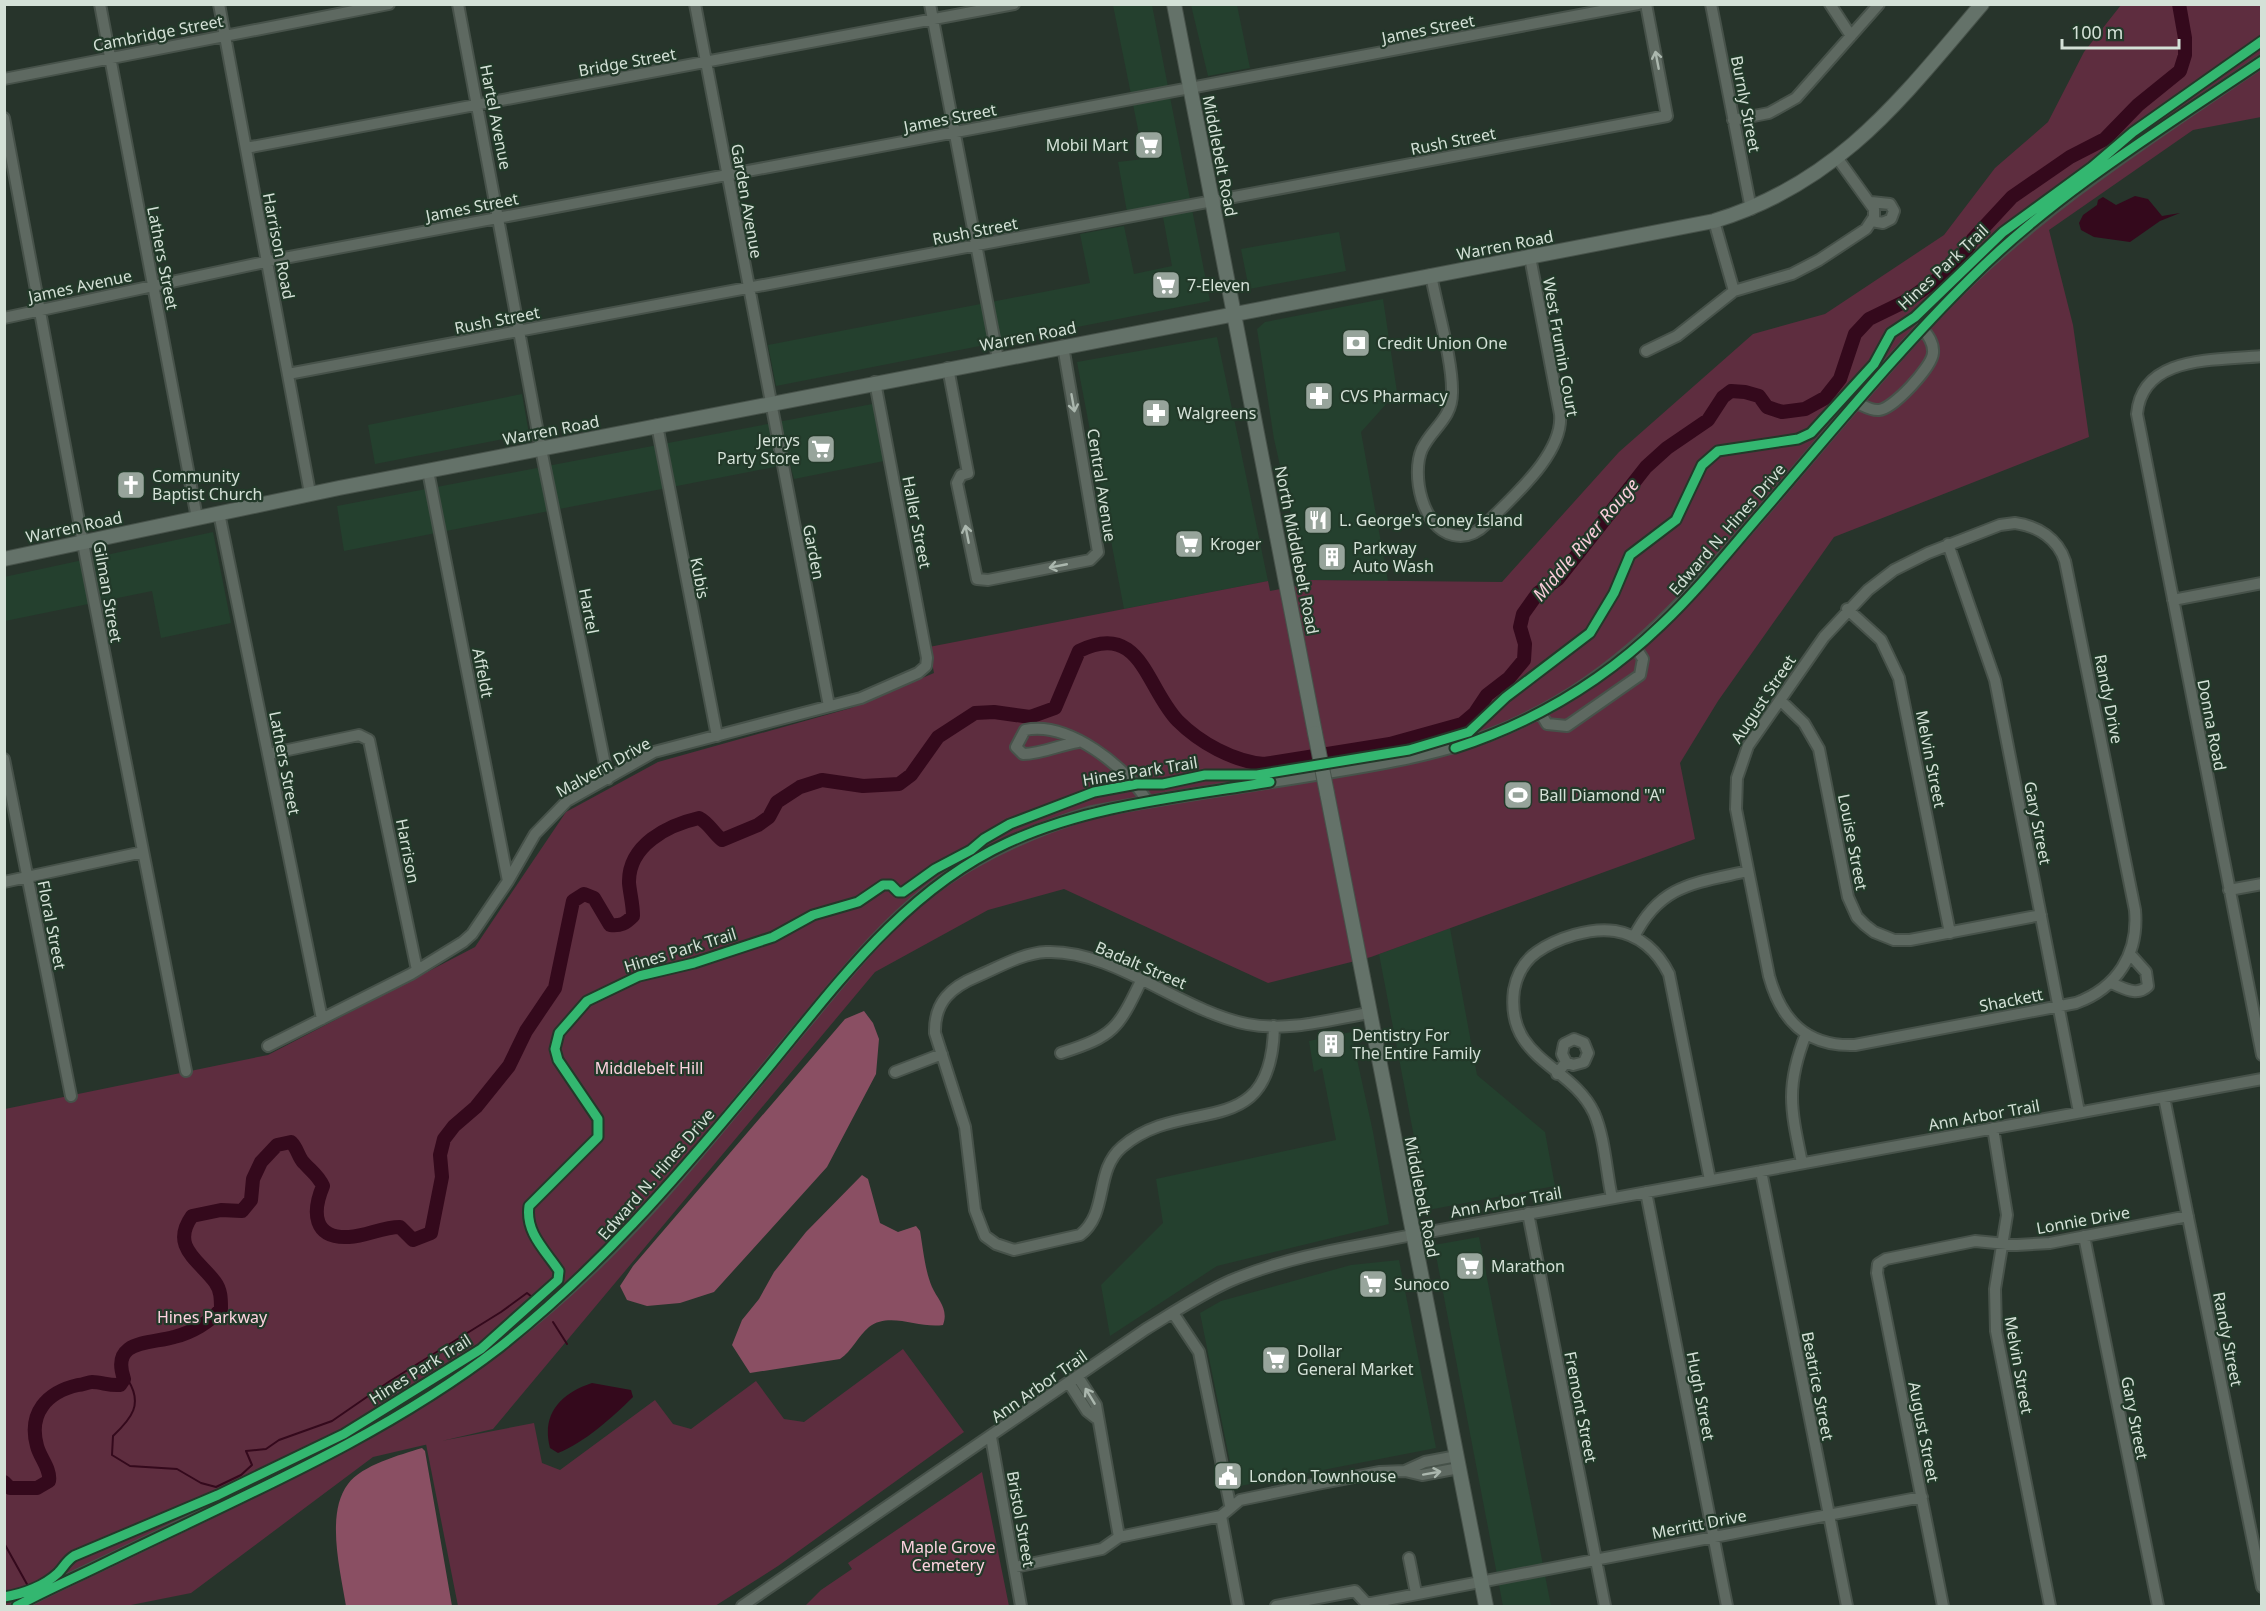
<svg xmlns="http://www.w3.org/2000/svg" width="2266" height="1611" viewBox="0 0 2266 1611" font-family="'Noto Sans',sans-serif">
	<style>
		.built { fill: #24402e }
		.green { fill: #5e2d3f }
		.forest { fill: #8a4f63 }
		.water { fill: #34091c }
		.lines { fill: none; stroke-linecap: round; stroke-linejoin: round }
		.stream { stroke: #34091c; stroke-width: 2 }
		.river { stroke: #34091c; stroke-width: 14 }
		.minor-casing { stroke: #47524a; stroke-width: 14 }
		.major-casing { stroke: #47524a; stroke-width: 16 }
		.minor { stroke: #5e6961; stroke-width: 10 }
		.major { stroke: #647269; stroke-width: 14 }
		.major-bridge-casing { stroke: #47524a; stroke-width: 16; stroke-linecap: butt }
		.major-bridge { stroke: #647269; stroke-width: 14 }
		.cycleway-casing { stroke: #223929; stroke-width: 13 }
		.cycleway { stroke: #33b770; stroke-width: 9 }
		.oneway { stroke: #abb7ae }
		.labels { text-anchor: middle; stroke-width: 4.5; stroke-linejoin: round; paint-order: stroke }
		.street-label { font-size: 16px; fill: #d4e1d7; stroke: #223929 }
		.poi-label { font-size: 16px; fill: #d4e1d7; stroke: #223929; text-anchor: start }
		.park-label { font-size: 16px; fill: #fdd2df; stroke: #223929 }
		.water-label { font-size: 18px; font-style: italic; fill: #facedb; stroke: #223929 }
	</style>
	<rect width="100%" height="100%" fill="#27342b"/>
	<!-- built -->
	<path class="built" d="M1113,5H1152L1210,301L776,386L768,345L1090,283L1080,234L1124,226L1134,274L1172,266L1161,206L1127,212L1118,162L1144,159Z
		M1191,5H1237L1250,68L1208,76Z
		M1339,232L1346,271L1249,289L1241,249Z
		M1383,299L1397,392L1361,432L1388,581L1306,580L1274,439L1257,329L1265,322Z
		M1217,337L1268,581L1124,609L1077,362Z
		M522,394L529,434L375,464L368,425Z
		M883,402L894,459L794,479L790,464L344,551L337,506Z
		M213,532L231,623L161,638L152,591L5,621L4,577Z
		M1450,928L1477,1075L1545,1132L1555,1186L1428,1210L1379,954Z
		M1351,1032L1373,1132L1389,1224L1217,1266L1110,1336L1101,1285L1163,1223L1156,1179L1336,1140L1322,1068L1314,1072L1309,1041Z
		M1479,1237L1551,1606H1503L1434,1245Z
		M1399,1260L1436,1448L1235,1487L1200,1313L1221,1301L1351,1265Z"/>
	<!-- green -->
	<path class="green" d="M2121,5H2261V117L2193,130L2049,230L2073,325L2089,437L1834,537L1718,701L1680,763L1695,839L1371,957L1268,983L1064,889L988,910L875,972L493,1429L373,1457L191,1593L126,1606H5V1109L268,1055L475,947L566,812L658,762L851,708L934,673L929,647L1268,581L1270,591L1301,585L1306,580L1502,582L1619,452L1753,334L1825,314L1944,235L1995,168L2048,122L2084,52Z
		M903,1349L964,1432L778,1566L715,1606H458L426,1444L534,1423L542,1463L560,1470L655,1400L673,1424L691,1429L756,1381L784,1419L804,1422Z
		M982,1472L1009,1606H805L821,1590L852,1569L848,1563Z"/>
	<!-- forest -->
	<path class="forest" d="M864,1011L873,1023L879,1039L876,1074L827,1167L714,1292L680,1303L647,1306L627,1300L620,1286L633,1266L845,1019Z
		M862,1175L868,1179L880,1223L898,1232L916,1226L920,1231C923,1248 925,1271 932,1287C938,1300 949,1309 943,1325C919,1329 890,1311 869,1327C858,1336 852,1351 840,1359L750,1373L732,1345L742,1320L759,1299L774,1272L806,1232Z
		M422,1448L425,1451L452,1606H346C341,1573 325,1514 348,1484C362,1465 400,1455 422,1448Z"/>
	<!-- water -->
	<path class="water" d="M2135,196L2148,199L2162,216L2180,213L2160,221L2130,242L2094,237L2081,230L2079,223L2083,215L2097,205L2098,200L2103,197L2116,205Z
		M592,1383L631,1390L633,1397C613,1417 584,1443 558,1453L550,1448C541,1414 561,1393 592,1383Z"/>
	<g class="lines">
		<!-- stream -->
		<path class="stream" d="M553,1322L567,1344
			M124,1379L128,1380C143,1404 132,1418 113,1436L112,1455L130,1466L177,1469L201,1483L216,1487L241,1475L252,1465L246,1451L266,1449L279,1440L332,1421L390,1381L501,1312L527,1293L532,1297
			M4,1543L28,1586"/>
		<!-- river -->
		<path class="river" d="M4,1482L10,1488H37L49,1481C51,1469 40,1458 37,1446C28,1413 47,1392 78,1385C83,1385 88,1382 92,1382C102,1382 109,1386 120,1385L124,1379C110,1339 151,1344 174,1337C191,1333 210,1322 221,1309C221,1299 221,1290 215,1282C199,1260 170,1247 192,1216L221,1210L242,1211L251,1200L253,1179L261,1162L277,1145L291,1142C298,1149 298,1157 304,1163C311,1171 318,1175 323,1186C312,1212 313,1239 349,1237C367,1236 382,1227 400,1227L413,1240L431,1233L442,1177L440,1155L444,1139L454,1126L476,1107L509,1066L526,1031L555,988L573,901L584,894L594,898L610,925C621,926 625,924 633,916C633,904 630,894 629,883C628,845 668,825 699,818C709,823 713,833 722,840L758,825L769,817L777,802L800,787L822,780L863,786L899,784L911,775L938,737L975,713L994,712L1030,717L1055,708L1079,651C1141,620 1146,688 1178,721C1200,743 1233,761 1264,764L1390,744L1462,724L1475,713L1487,695L1509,678L1524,660L1525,644L1520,627L1523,614L1538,593L1558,579L1646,467L1667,448L1708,420L1723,397L1731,391L1745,392L1759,396L1767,407L1782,412L1805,409L1825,398L1840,379L1855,334L1869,319L1908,300L1949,271L1961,259L1973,239L2012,197L2070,157L2105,139L2138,105L2180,71L2185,55V38L2179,4"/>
		<!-- minor casing -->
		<g class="minor-casing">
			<path id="minor" d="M100,4L197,518
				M219,4L310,493
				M458,4L541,449L608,779
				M695,4L829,706
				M930,4L998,359
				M1711,4L1751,209
				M1830,4L1851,36
				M4,79L389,4
				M4,118L86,559L186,1071
				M1733,120L1769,113L1796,98L1879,4
				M246,148L1014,4
				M1871,202L1890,204L1894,211L1891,219L1883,223L1872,221
				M1714,221L1734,291
				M1431,275C1437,308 1453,362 1452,393C1452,419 1432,428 1422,449C1411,474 1422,528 1453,535C1466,538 1477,533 1486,524C1512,497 1564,454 1560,414L1530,257
				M4,318L279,259L1638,4
				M1646,351L1677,336L1734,291L1792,274L1819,260L1866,229L1874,217V209L1838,159
				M2262,356C2217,361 2142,354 2137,414L2262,1055
				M948,368L968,473L961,475L957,483L977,579L988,580L1090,560L1098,552L1063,346
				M288,374L1667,116L1646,4
				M1857,403C1864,406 1871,411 1879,410C1893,409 1932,367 1933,353C1934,343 1928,335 1922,328
				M657,425L717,736
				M428,471L508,881
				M219,513L322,1019
				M2015,523C2038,526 2058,539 2065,561L2135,910C2139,954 2117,988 2076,1003L1855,1045C1806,1047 1781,1020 1769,976L1736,809L1737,778L1748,746L1824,637L1868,590L1894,570L1928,553L2000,525Z
				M1948,544L1995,680L2079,1112
				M2173,600L2262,583
				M1847,609L1881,640L1899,678L1950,933
				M1780,700L1804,723L1819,749L1848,897L1857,917L1865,925L1874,932L1894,940H1910L2041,915
				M1540,712L1547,724L1567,726L1640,675L1643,659L1636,648
				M1078,742C1059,745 1042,754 1023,754L1016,747L1025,730C1069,721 1126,767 1148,802
				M269,754L359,735L369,740L417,970
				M4,759L71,1096
				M4,882L143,852
				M2229,890L2262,884
				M1634,937C1660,884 1696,883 1748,871
				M2111,983C2124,988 2137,997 2148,986L2146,972L2130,954
				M1274,1026C1272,1146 1185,1093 1122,1147C1094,1171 1109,1213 1080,1235L1014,1250L996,1244L985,1236L975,1210L965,1127L935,1033C934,1002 951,987 978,976C999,967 1023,953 1046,952C1113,949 1181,1011 1247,1024C1288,1032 1329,1020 1369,1013
				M268,1046L411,974L463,942L472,934L508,881L535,834L567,801L654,752L861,698L918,673L926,666L927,658L875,382
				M1061,1053C1114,1036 1118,1029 1141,981
				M895,1072L942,1054
				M1557,1074L1566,1062L1573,1065L1584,1062L1588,1053L1584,1043L1574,1039L1564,1044L1562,1054L1566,1062
				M2164,1097L2262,1587
				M1993,1128L2007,1215L1995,1289L1996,1331L2050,1606
				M1802,1163C1791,1110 1785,1087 1806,1034
				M1761,1171L1847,1606
				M1646,1192L1727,1606
				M1612,1198C1606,1171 1605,1138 1594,1113C1571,1064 1505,1060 1514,990C1517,974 1524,961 1537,952C1557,938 1591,927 1615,931C1640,935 1658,952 1669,974L1710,1180
				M1528,1213L1605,1606
				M2084,1236L2158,1606
				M1173,1313L1199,1352L1230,1505
				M1078,1377L1096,1405L1119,1537
				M1069,1383L1087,1411L1096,1418
				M991,1437L1021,1606
				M1405,1471L1425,1462L1457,1456
				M1221,1516L1240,1500L1317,1484L1380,1472L1405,1471L1422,1475L1459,1468
				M1221,1516L1238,1606
				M1409,1558L1416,1593
				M1015,1567L1102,1549L1119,1537L1221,1516
				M17,1606C55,1585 95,1568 133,1549C273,1481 414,1418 535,1318C634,1237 712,1135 793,1037C836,987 875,933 928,892C977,854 1033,830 1092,812C1168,797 1244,787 1321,774C1390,763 1458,752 1522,721C1619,675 1682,604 1751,525C1814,453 1875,377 1941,308C2035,210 2150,137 2262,61
				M742,1606L1146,1329C1174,1312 1201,1294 1230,1281C1288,1256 1351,1247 1413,1235L2262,1079
				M1276,1606L1355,1591L1366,1603H1371L1922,1497
				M1943,1606L1877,1273L1878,1264L1886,1259L1975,1241L2017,1245L2050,1243L2188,1216"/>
		</g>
		<!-- major casing -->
		<g class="major-casing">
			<path id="major" d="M1174,4L1315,733
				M4,559L339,488L1714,221C1839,183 1901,99 1982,4
				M1327,793L1486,1606"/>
		</g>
		<!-- minor -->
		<use href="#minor" class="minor"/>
		<!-- major -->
		<use href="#major" class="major"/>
		<!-- major-bridge casing -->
		<g class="major-bridge-casing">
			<path id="major-bridge" d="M1315,733L1327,793"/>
		</g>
		<!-- major-bridge -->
		<use href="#major-bridge" class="major-bridge"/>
		<!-- cycleway casing -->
		<g class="cycleway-casing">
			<path id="cycleway" d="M1455,748C1532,723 1603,681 1661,625C1699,589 1731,548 1765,509C1833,430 1899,349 1973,276C2056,193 2164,127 2262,61
				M4,1597C23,1594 44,1586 58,1573C64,1567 66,1561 74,1556L218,1495L344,1434L481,1349L558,1280L559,1271C546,1251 525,1233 529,1206L598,1137V1119L558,1060L555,1049L559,1033L587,1001L639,976L694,963L773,937L813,915L858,902L883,885H891L898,892H903L935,869L971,850L984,839L1010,824L1094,792L1137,784H1163L1205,775H1257L1409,750L1469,732L1506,697L1590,633L1614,593L1630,555L1676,520L1702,465L1718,451L1798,439L1811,433L1874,364L1891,333L1915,317L2003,232L2092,167L2133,132L2262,41
				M17,1606C46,1590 77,1577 107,1562C240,1497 382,1438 500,1347C597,1270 673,1182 752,1087C828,997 897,894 1007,843C1089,805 1181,797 1270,782"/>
		</g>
		<!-- cycleway -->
		<use href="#cycleway" class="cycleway"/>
	</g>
	<!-- one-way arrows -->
	<defs><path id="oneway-shaft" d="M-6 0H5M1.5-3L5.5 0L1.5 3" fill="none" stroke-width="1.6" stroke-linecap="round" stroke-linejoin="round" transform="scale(1.5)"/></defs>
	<g class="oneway">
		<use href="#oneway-shaft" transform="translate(1657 60) rotate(-101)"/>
		<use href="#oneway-shaft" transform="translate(1073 403) rotate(80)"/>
		<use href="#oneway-shaft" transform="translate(967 534) rotate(-101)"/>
		<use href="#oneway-shaft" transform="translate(1058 566) rotate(169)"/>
		<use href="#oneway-shaft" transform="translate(1090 1396) rotate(-121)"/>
		<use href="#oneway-shaft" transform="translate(1432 1473) rotate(-10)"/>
	</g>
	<!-- icons -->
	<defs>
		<g id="supermarket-square" transform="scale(1.5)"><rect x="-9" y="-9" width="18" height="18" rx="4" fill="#97a49b" stroke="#223929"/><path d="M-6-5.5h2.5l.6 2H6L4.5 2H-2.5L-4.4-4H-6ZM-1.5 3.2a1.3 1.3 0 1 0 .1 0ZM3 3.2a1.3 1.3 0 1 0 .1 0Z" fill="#fff"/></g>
		<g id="bank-square" transform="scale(1.5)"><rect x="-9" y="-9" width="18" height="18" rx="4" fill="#97a49b" stroke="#223929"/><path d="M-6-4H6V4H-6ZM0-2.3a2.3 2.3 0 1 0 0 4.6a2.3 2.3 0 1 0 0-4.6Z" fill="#fff"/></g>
		<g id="pharmacy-square" transform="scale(1.5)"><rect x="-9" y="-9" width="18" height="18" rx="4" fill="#97a49b" stroke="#223929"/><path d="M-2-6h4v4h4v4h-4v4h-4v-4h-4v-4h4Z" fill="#fff"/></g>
		<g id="church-square" transform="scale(1.5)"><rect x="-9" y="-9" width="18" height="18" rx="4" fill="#97a49b" stroke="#223929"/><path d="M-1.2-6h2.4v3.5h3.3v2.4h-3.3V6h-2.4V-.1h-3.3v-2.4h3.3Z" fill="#fff"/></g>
		<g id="restaurant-square" transform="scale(1.5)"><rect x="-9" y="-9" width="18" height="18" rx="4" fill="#97a49b" stroke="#223929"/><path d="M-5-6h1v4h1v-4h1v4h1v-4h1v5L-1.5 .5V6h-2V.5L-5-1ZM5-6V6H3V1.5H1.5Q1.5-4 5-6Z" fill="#fff"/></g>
		<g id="building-square" transform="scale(1.5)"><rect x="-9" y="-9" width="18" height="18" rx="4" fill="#97a49b" stroke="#223929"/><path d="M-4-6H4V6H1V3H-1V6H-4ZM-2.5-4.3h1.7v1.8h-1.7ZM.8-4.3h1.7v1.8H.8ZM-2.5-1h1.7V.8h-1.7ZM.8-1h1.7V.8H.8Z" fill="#fff"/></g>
		<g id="stadium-square" transform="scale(1.5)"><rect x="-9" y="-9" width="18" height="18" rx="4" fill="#97a49b" stroke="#223929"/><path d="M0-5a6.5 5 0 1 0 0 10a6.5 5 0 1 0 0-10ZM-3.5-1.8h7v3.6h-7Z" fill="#fff"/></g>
		<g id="civic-square" transform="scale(1.5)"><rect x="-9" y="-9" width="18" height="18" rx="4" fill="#97a49b" stroke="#223929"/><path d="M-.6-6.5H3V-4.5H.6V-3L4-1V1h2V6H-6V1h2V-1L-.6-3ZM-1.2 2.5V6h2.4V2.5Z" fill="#fff"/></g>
	</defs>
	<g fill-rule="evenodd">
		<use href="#supermarket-square" x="1149" y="145"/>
		<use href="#supermarket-square" x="1166" y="285"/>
		<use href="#bank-square" x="1356" y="343"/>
		<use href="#pharmacy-square" x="1319" y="396"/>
		<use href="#pharmacy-square" x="1156" y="413"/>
		<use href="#supermarket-square" x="821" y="449"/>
		<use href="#church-square" x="131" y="485"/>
		<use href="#restaurant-square" x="1318" y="520"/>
		<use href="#supermarket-square" x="1189" y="544"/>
		<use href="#building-square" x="1332" y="557"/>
		<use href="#stadium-square" x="1518" y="795"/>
		<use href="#building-square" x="1331" y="1044"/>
		<use href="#supermarket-square" x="1470" y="1266"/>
		<use href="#supermarket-square" x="1373" y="1284"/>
		<use href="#supermarket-square" x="1276" y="1360"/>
		<use href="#civic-square" x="1228" y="1476"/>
	</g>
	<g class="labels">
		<!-- street labels -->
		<g class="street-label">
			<text transform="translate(1428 29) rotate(-11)" y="6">James Street</text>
			<text transform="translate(158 33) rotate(-11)" y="6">Cambridge Street</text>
			<text transform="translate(627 62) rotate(-10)" y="6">Bridge Street</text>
			<text transform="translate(1746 104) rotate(79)" y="6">Burnly Street</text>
			<text transform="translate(496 117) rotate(79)" y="6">Hartel Avenue</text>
			<text transform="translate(950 118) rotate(-11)" y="6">James Street</text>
			<text transform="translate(1453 141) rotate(-11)" y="6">Rush Street</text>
			<text transform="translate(1220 156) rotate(79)" y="6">Middlebelt Road</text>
			<text transform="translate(747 201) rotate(80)" y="6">Garden Avenue</text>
			<text transform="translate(472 207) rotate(-11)" y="6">James Street</text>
			<text transform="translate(975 231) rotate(-11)" y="6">Rush Street</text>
			<text transform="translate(1505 245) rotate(-11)" y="6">Warren Road</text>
			<text transform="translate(279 246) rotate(79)" y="6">Harrison Road</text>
			<text transform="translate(163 258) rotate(79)" y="6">Lathers Street</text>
			<text transform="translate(1943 267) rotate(-43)" y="6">Hines Park Trail</text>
			<text transform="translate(80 286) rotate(-12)" y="6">James Avenue</text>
			<text transform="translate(497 320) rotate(-11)" y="6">Rush Street</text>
			<text transform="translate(1028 336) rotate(-11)" y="6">Warren Road</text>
			<text transform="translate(1561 347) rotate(80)" y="6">West Frumin Court</text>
			<text transform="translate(551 430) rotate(-11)" y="6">Warren Road</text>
			<text transform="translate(1102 485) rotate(81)" y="6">Central Avenue</text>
			<text transform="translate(917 522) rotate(79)" y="6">Haller Street</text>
			<text transform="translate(74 527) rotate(-12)" y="6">Warren Road</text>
			<text transform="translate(1727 529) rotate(-49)" y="6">Edward N. Hines Drive</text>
			<text transform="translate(1297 550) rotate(79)" y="6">North Middlebelt Road</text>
			<text transform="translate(814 552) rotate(79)" y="6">Garden</text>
			<text transform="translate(700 578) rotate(79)" y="6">Kubis</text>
			<text transform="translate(108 592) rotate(80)" y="6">Gilman Street</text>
			<text transform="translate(589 611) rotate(79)" y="6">Hartel</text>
			<text transform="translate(483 673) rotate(79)" y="6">Affeldt</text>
			<text transform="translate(1763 699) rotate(-56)" y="6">August Street</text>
			<text transform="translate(2109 699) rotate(79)" y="6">Randy Drive</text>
			<text transform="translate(2212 725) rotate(79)" y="6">Donna Road</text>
			<text transform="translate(1931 759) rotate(79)" y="6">Melvin Street</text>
			<text transform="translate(285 763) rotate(79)" y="6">Lathers Street</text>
			<text transform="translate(603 767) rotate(-29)" y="6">Malvern Drive</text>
			<text transform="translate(1140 771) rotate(-9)" y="6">Hines Park Trail</text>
			<text transform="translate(2038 823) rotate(79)" y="6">Gary Street</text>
			<text transform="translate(1853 842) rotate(79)" y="6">Louise Street</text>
			<text transform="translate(408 851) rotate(79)" y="6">Harrison</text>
			<text transform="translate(52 925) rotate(79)" y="6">Floral Street</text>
			<text transform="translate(680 950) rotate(-17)" y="6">Hines Park Trail</text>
			<text transform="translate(1141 965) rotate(23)" y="6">Badalt Street</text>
			<text transform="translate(2011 1000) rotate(-11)" y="6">Shackett</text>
			<text transform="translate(1984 1115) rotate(-10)" y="6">Ann Arbor Trail</text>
			<text transform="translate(656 1174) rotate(-49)" y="6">Edward N. Hines Drive</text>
			<text transform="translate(1422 1197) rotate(79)" y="6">Middlebelt Road</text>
			<text transform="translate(1506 1202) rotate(-10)" y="6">Ann Arbor Trail</text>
			<text transform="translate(2083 1220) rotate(-10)" y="6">Lonnie Drive</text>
			<text transform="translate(2228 1339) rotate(79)" y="6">Randy Street</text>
			<text transform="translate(2019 1365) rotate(80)" y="6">Melvin Street</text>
			<text transform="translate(420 1369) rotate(-32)" y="6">Hines Park Trail</text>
			<text transform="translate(1039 1386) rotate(-35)" y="6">Ann Arbor Trail</text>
			<text transform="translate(1818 1386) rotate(79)" y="6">Beatrice Street</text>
			<text transform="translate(1701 1396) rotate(79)" y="6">Hugh Street</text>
			<text transform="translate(1581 1407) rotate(79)" y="6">Fremont Street</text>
			<text transform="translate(2135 1418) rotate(79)" y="6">Gary Street</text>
			<text transform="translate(1924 1432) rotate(79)" y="6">August Street</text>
			<text transform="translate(1021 1519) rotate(80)" y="6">Bristol Street</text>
			<text transform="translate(1699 1524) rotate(-11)" y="6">Merritt Drive</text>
		</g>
		<!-- poi labels -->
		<g class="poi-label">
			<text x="1128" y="151" text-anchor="end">Mobil Mart</text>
			<text x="1187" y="291">7-Eleven</text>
			<text x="1377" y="349">Credit Union One</text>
			<text x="1340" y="402">CVS Pharmacy</text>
			<text x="1177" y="419">Walgreens</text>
			<text x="800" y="446" text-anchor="end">Jerrys<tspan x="800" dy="18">Party Store</tspan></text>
			<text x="152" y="482">Community<tspan x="152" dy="18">Baptist Church</tspan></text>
			<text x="1339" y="526">L. George's Coney Island</text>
			<text x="1210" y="550">Kroger</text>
			<text x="1353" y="554">Parkway<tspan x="1353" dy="18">Auto Wash</tspan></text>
			<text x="1539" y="801">Ball Diamond "A"</text>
			<text x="1352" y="1041">Dentistry For<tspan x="1352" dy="18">The Entire Family</tspan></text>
			<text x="1491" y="1272">Marathon</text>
			<text x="1394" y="1290">Sunoco</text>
			<text x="1297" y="1357">Dollar<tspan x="1297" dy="18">General Market</tspan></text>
			<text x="1249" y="1482">London Townhouse</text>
		</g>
		<!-- park labels -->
		<g class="park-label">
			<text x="649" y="1074">Middlebelt Hill</text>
			<text x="212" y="1323">Hines Parkway</text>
			<text x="948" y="1553">Maple Grove<tspan x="948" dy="18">Cemetery</tspan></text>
		</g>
		<!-- water labels -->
		<g class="water-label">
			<text transform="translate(1586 540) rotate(-50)" y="6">Middle River Rouge</text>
		</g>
	</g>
	<!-- border -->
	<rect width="2266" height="1611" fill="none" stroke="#d4e1d7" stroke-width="12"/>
	<!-- scale -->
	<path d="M2062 39v9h117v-9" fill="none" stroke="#d4e1d7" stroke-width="3"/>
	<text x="2071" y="39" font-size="18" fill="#d4e1d7" stroke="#223929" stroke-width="4.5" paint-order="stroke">100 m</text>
</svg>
